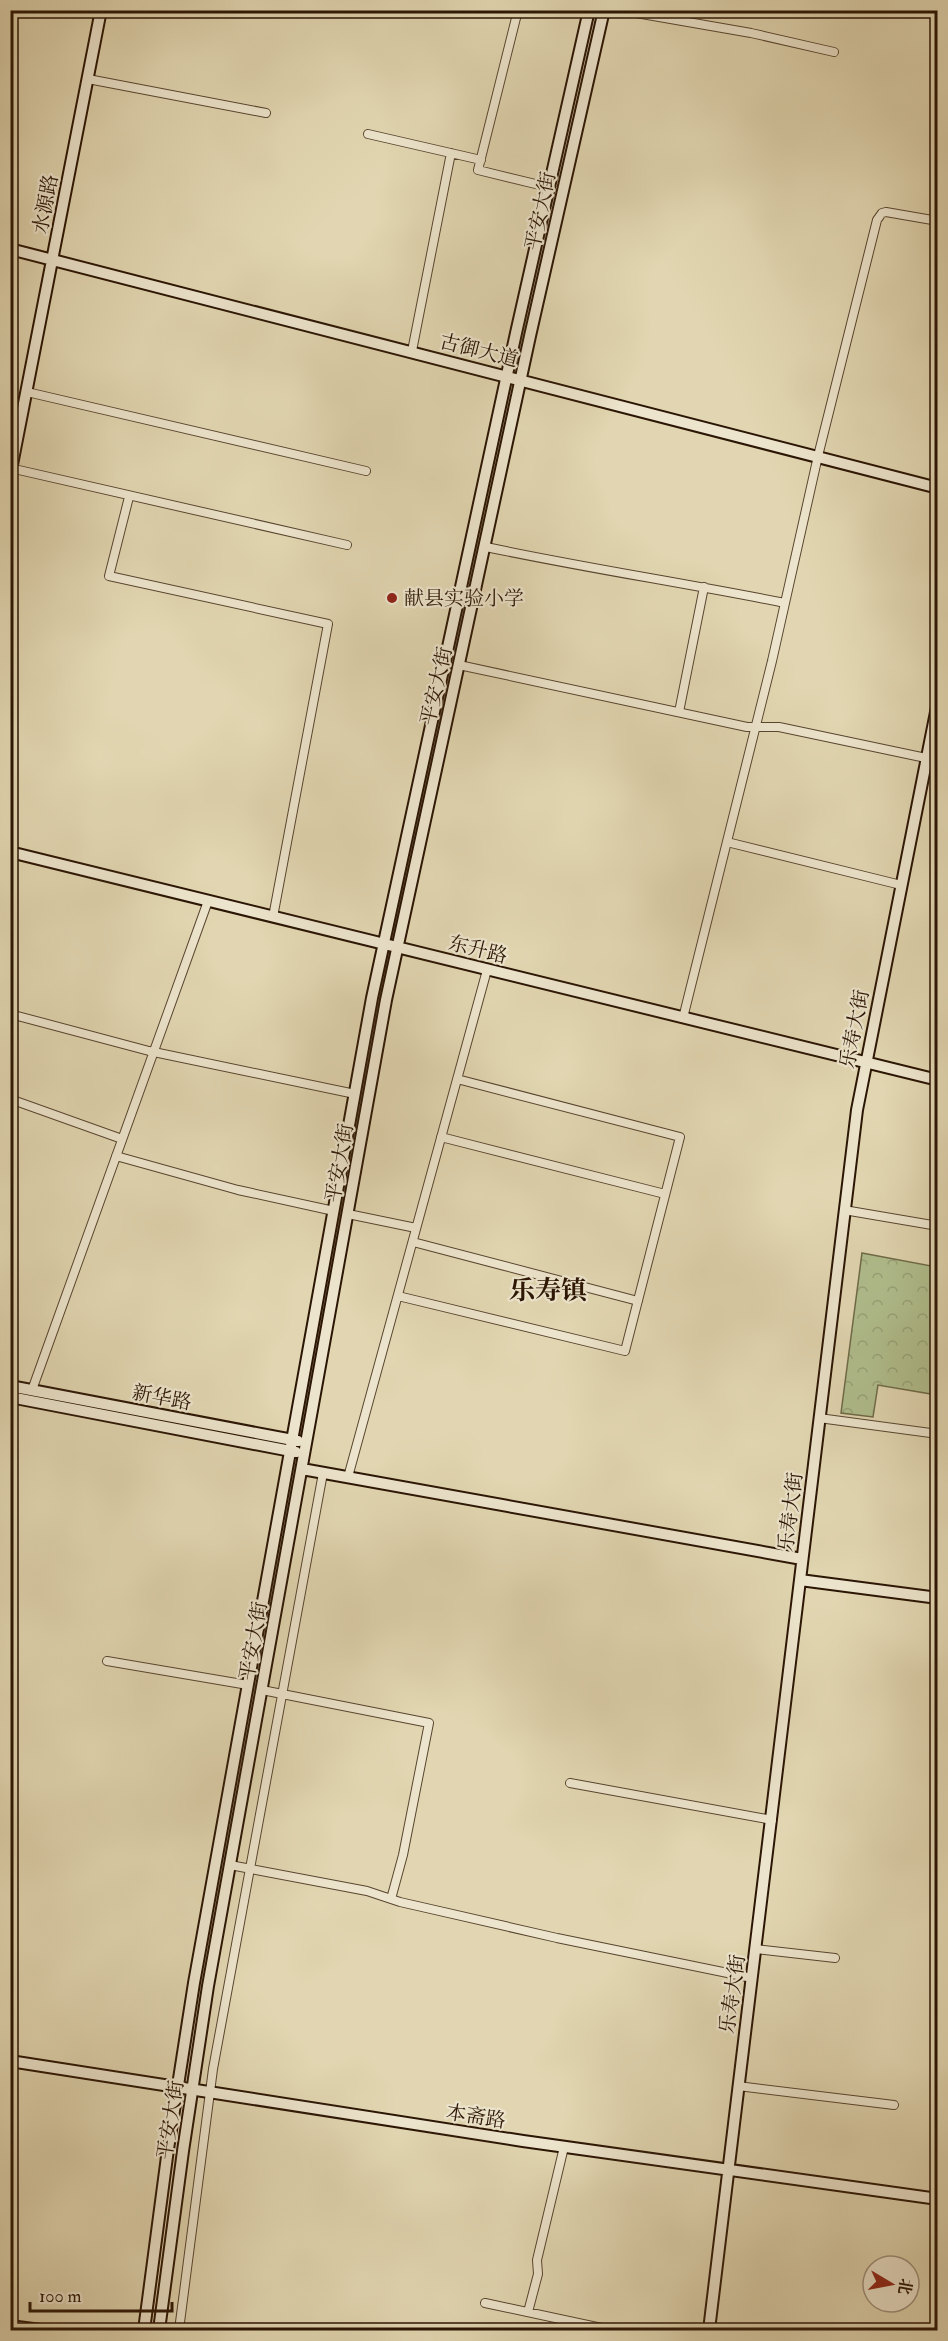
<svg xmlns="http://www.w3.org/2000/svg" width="948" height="2341" viewBox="0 0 948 2341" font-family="'IM FELL Double Pica','Noto Serif SC',serif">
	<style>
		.park { fill: url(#park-crowns); stroke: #6e6a48; stroke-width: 1.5 }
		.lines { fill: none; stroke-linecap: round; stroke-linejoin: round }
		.street-casing { stroke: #58452f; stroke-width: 10 }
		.secondary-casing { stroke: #2b1504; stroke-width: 14 }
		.street { stroke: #ece4cc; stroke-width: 8 }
		.secondary { stroke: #ece4cc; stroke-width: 10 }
		.poi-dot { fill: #8f2418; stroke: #ece4cc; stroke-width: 2 }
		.labels { text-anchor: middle; stroke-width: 4.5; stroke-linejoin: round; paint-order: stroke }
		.street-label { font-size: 20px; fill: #2b1504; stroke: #ece4cc }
		.poi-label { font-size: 20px; fill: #2b1504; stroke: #ece4cc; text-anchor: start }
		.district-label { font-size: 26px; font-weight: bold; fill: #2b1504; stroke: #ece4cc }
	</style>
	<defs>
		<pattern id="park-crowns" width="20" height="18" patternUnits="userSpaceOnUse" patternTransform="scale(1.5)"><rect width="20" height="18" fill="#b0be8d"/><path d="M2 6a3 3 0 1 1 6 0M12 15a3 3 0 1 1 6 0" fill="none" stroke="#98a278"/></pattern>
	</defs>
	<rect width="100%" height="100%" fill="#e1d6b1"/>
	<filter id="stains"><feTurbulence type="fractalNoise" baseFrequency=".00333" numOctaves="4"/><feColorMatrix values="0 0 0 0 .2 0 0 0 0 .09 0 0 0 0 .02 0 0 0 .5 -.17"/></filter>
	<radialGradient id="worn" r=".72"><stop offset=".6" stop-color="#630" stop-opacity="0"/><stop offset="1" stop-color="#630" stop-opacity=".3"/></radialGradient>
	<!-- park -->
	<path class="park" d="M862,1253L937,1267V1395L878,1385L873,1417L841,1413Z"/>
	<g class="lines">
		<!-- street casing -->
		<g class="street-casing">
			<path id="street" d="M518,10L478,170L548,187
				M619,10L751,33L834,52
				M88,79L266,113
				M368,134L481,160
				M412,351L451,153
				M27,392L366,471
				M10,468L347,545
				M129,497L109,576L328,624L273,917
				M486,547C585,568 685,583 785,603
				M459,665L747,727H779L926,758
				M679,712L704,587
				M727,842L901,885
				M10,1014L149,1051L355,1094
				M683,1018L772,661L818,456L877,220L882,213L886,212L938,221
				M10,1099L122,1139
				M441,1137L665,1194
				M116,1156L238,1190L334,1211
				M844,1210L938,1226
				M348,1214L416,1228
				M413,1242L638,1301
				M398,1296L625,1351L680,1137L457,1079
				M32,1390L208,901
				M819,1418L938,1434
				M348,1477L487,970
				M107,1661L248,1685
				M262,1690L429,1723L403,1855L391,1899
				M570,1783L772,1820
				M230,1865L367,1891L400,1902L557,1938L752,1978
				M756,1949L835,1958
				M738,2086L894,2105
				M485,2303L611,2330
				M528,2312L538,2274L537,2260L564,2147
				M179,2330L213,2069L323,1473"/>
		</g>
		<!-- secondary casing -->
		<g class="secondary-casing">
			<path id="secondary" d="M10,249L938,488
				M10,475L101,10
				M10,852L938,1080
				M10,1386L298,1441
				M10,1397L296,1452
				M302,1469L802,1559
				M800,1580L938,1598
				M10,2061L523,2141L938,2199
				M10,2326L41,2330
				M144,2330L168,2149L194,1983L372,998L516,333L589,10
				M159,2330L183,2151L208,1986L386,1000L530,336L604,10
				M709,2330L857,1110L938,702"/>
		</g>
		<!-- street -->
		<use href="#street" class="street"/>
		<!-- secondary -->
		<use href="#secondary" class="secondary"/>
	</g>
	<!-- markers -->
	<circle class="poi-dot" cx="392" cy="598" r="6"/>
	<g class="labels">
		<!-- street labels -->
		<g class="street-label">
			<text transform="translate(45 204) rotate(-79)" y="7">水源路</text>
			<text transform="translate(540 211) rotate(-78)" y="7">平安大街</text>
			<text transform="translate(479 350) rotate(14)" y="7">古御大道</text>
			<text transform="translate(436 686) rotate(-77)" y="7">平安大街</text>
			<text transform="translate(478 949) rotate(14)" y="7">东升路</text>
			<text transform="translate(854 1029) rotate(-79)" y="7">乐寿大街</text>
			<text transform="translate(339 1163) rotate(-80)" y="7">平安大街</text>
			<text transform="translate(162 1397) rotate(11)" y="7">新华路</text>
			<text transform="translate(790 1512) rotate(-83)" y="7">乐寿大街</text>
			<text transform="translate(253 1641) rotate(-80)" y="7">平安大街</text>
			<text transform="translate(732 1994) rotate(-82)" y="7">乐寿大街</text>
			<text transform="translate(476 2116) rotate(9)" y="7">本斋路</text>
			<text transform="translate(170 2120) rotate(-81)" y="7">平安大街</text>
		</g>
		<!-- poi labels -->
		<g class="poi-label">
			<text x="404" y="605">献县实验小学</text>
		</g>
		<!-- district labels -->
		<g class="district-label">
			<text x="548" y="1299">乐寿镇</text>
		</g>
	</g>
	<!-- margin -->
	<rect width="948" height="2341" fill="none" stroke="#e1d6b1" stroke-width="36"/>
	<rect x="12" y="12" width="924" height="2317" fill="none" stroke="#2b1504" stroke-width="3"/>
	<rect x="18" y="18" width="912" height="2305" fill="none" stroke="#2b1504" stroke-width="1.5"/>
	<!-- north arrow -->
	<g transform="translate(891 2284) rotate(100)"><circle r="28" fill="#ece4cc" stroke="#9f917c" stroke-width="1.5"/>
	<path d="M0-4.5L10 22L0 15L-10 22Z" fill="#8f2418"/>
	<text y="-9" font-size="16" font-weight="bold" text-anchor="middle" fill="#2b1504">北</text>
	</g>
	<!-- scale -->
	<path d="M30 2302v9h142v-9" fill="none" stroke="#2b1504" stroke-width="3"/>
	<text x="39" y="2302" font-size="18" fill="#2b1504" stroke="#ece4cc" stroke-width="4.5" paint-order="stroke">100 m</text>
	<rect width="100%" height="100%" filter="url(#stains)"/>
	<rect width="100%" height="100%" fill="url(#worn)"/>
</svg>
